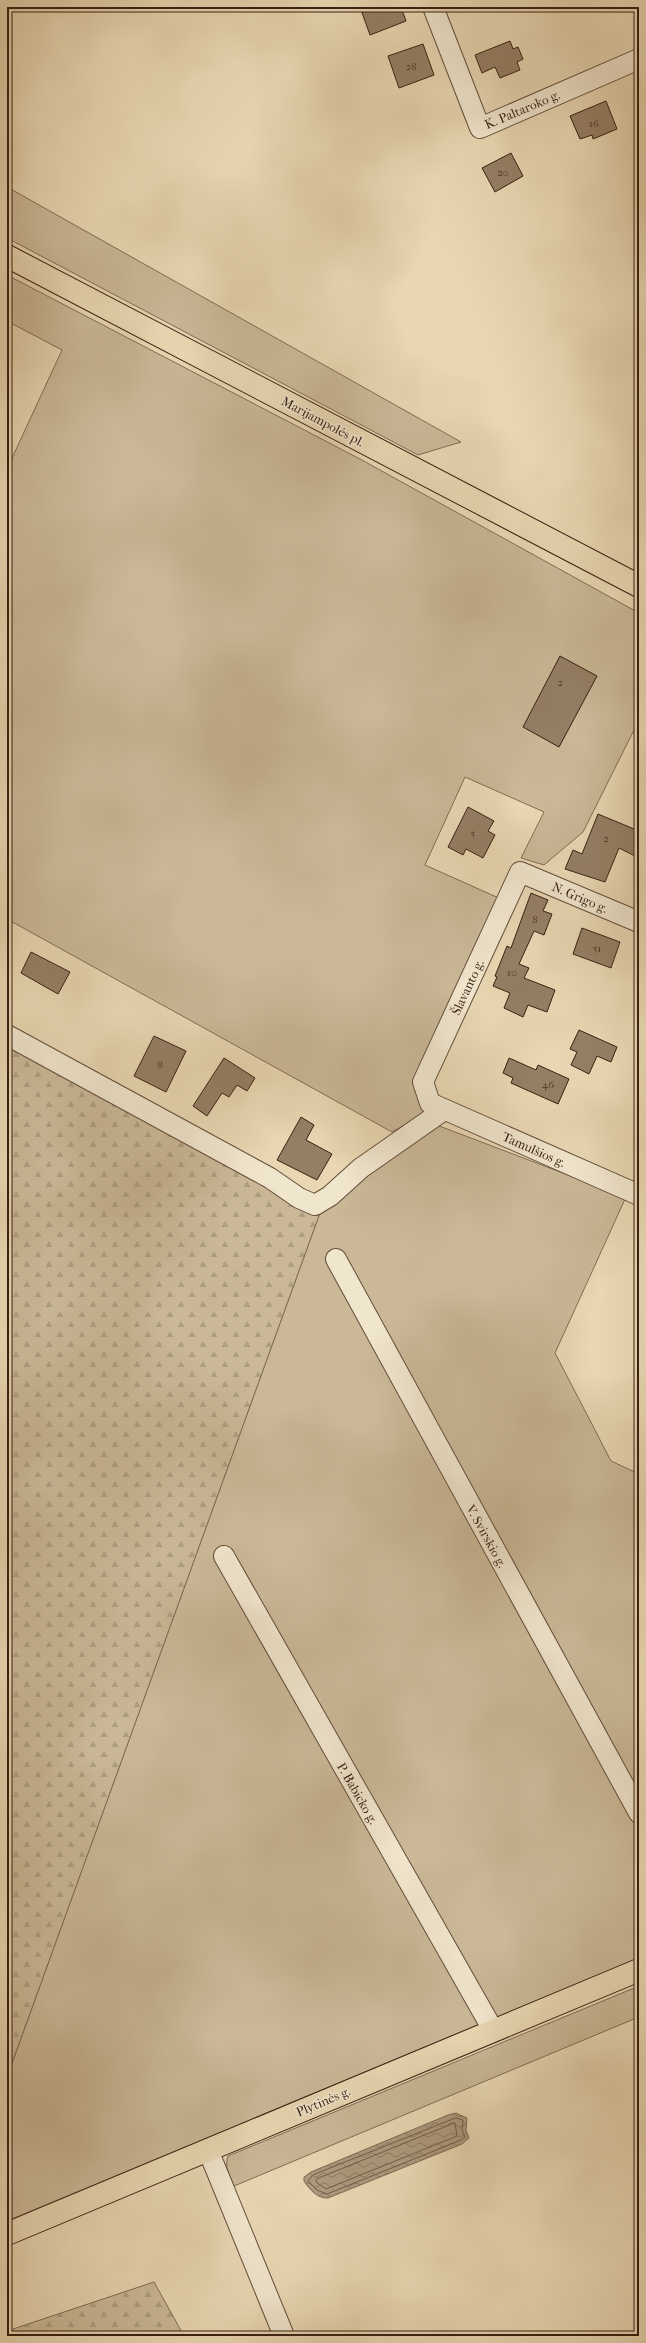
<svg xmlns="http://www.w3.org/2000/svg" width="646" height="2343" viewBox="0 0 646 2343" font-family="'IM FELL French Canon',serif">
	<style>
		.green { fill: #cab897; stroke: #816c54 }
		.forest { fill: url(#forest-firs); stroke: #816c54 }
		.water { fill: url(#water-waves); stroke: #7e6852 }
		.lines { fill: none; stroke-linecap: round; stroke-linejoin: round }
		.shore { stroke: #725c47; stroke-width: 1 }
		.building { fill: #947f65; stroke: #381f12 }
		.street-casing { stroke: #644d3a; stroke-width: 22 }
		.primary-casing { stroke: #381f12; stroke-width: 24 }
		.street { stroke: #f0e5cd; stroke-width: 20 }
		.primary { stroke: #e8d7b2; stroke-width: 22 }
		.labels { text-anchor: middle; stroke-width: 3; stroke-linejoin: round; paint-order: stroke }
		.number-label { font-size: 11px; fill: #4f3727 }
		.street-label { font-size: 13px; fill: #381f12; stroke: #f0e5cd }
	</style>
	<defs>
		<pattern id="forest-firs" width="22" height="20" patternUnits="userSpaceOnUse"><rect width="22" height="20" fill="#cab897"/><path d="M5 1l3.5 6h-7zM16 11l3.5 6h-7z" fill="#ae9e81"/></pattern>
		<pattern id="water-waves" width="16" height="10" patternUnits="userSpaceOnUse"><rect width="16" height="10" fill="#ac987c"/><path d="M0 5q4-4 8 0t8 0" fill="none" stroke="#8d7b64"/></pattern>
	</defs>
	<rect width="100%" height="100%" fill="#e8d7b2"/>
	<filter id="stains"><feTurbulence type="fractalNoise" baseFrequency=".005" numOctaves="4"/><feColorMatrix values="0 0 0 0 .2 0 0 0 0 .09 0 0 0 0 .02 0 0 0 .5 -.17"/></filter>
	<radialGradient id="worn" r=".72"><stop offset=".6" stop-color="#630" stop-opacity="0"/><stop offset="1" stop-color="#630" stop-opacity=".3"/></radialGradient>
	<!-- green -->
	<path class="green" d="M7,187L461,442L418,455L7,238Z
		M7,275L360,459L639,613V720L583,832L544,865L521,858L544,812L465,777L425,865L501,899L414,1081L424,1114L392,1132L7,919V469L62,350L7,321Z
		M434,1124L626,1197L555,1353L611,1461L639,1474V1958L7,2221V2077L321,1210Z
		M639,1986V2028L634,2019L234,2186C230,2176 224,2167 228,2156Z"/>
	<!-- forest -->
	<path class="forest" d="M7,1041L321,1210L7,2077Z
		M154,2282L184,2336H7V2331Z"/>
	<!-- water -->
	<path class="water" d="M456,2113L467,2118L466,2130L469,2138L462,2144L328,2198C318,2199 309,2189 304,2181V2177L311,2172L448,2115Z"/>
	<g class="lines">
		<!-- shore -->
		<path class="shore" d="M456,2118L463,2120L462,2130L465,2137L461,2140L327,2194L317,2190L308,2181L313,2175Z
			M455,2123L457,2136L326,2189L316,2182L317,2179Z"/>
	</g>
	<!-- building -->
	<path class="building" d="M360,7H401L406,21L370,35Z
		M510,41L513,49L518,47L523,59L517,62L520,70L500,78L495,67L482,73L475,55Z
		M423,44L434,75L399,88L388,56Z
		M606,101L617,129L593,139L592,135L580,139L570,116Z
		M511,153L523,176L495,192L482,168Z
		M560,656L597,676L559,747L523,727Z
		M468,807L494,821L488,831L495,835L483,858L466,849L463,855L448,847Z
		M598,814L639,831V858L619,848L605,882L565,869L573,850L582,854Z
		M531,893L548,900L543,911L552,914L544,935L534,931L519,964L529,968L524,978L555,990L547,1012L528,1005L523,1017L504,1008L510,993L493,986L497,977L495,976L507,946L511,948Z
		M582,928L620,942L611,968L573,954Z
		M31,952L70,972L58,994L21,973Z
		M579,1030L617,1047L611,1062L597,1056L589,1074L571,1065L577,1052L570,1049Z
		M154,1036L186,1051L166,1092L134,1076Z
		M224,1058L255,1078L247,1091L237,1085L229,1097L222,1093L207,1116L193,1106Z
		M509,1058L536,1070L538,1065L569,1079L558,1104L511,1083L513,1078L503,1073Z
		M301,1117L314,1125L306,1140L332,1154L317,1180L277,1160Z"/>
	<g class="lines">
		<!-- street casing -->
		<g class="street-casing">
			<path id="street" d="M433,7L480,128L639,59
				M639,922L520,872L423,1082L430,1103L639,1195
				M7,1035L270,1178L299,1198L315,1205L330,1196L361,1168L444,1110
				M336,1259L639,1813
				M224,1556L493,2030
				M208,2150L284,2336"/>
		</g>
		<!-- primary casing -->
		<g class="primary-casing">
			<path id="primary" d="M7,256L639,586
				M7,2234L639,1970"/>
		</g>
		<!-- street -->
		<use href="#street" class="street"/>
		<!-- primary -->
		<use href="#primary" class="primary"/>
	</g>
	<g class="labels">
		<!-- number labels -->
		<g class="number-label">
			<text x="411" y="70">28</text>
			<text x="594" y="127">16</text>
			<text x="503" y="176">20</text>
			<text x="560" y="686">2</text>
			<text x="473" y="837">5</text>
			<text x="606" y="842">2</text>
			<text x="535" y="923">8</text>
			<text x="597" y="952">51</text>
			<text x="512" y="976">10</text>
			<text x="160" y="1068">8</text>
			<text x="548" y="1088">46</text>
		</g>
		<!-- street labels -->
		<g class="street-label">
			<text transform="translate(522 109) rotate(-23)" y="5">K. Paltaroko g.</text>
			<text transform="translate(323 421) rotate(28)" y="5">Marijampolės pl.</text>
			<text transform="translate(580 897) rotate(23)" y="5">N. Grigo g.</text>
			<text transform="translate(467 987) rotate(-65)" y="5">Šlavanto g.</text>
			<text transform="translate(534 1149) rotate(24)" y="5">Tamulšios g.</text>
			<text transform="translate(487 1536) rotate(61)" y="5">V. Svirskio g.</text>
			<text transform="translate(358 1793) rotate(60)" y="5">P. Babicko g.</text>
			<text transform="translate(323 2101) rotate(-23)" y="5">Plytinės g.</text>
		</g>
	</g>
	<!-- margin -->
	<rect width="646" height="2343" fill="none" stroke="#e8d7b2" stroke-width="24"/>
	<rect x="8" y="8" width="630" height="2327" fill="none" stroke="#381f12" stroke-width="2"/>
	<rect x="12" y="12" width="622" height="2319" fill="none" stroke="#381f12"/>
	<rect width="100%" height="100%" filter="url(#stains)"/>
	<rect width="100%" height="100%" fill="url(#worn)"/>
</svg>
